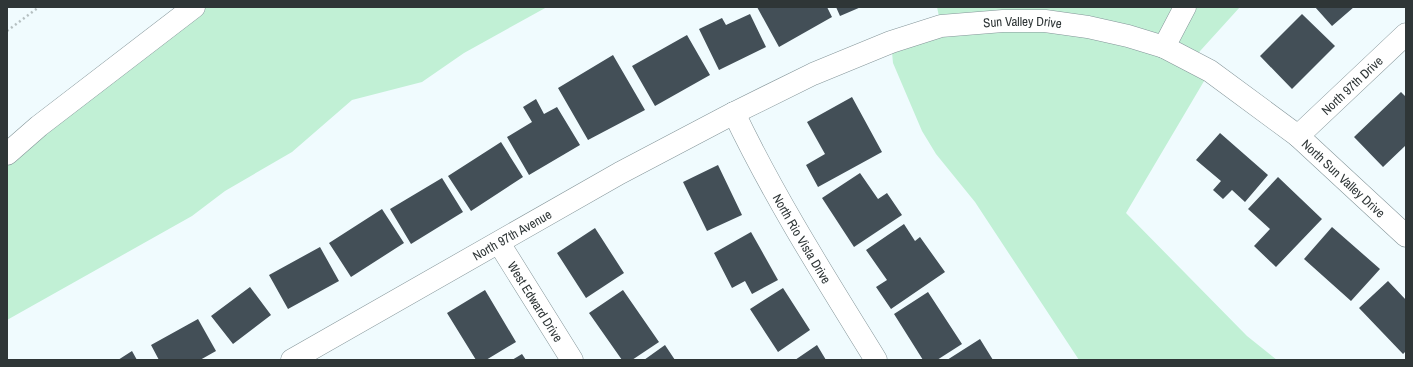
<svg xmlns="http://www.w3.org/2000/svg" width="1413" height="367" viewBox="0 0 1413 367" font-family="'Archivo Narrow',sans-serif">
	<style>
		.green { fill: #c1f0d5 }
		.building { fill: #434f57 }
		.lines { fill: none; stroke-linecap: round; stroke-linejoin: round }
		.minor-casing { stroke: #849599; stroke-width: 23 }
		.path { stroke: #b6c0c2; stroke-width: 2.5; stroke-dasharray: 2 3; stroke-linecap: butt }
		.minor { stroke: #fff; stroke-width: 22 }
		.labels { text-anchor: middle; stroke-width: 4; stroke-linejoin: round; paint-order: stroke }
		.street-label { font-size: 13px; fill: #2f3637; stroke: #fff }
	</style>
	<rect width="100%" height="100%" fill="#f0fbfe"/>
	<!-- green -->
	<path class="green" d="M187,7H547L464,53L422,82L352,100L292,152L225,191L192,216L7,320V147Z
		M937,7H1240L1191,61L1210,71L1126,213L1247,336L1277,360H1079L975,202L936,154L922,131L893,63L891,42L941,26Z"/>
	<!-- building -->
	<path class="building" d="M757,7H827L832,17L779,47Z
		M836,7H861L840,16Z
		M1315,7H1354L1332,26Z
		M750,14L766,47L719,70L699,29L722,18L726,25Z
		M1302,14L1335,46L1292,89L1260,56Z
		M687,35L710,75L655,106L632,66Z
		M613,55L645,110L588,140L558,88Z
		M1401,92L1406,97V147L1405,146L1383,167L1354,137Z
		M852,97L882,152L818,187L806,165L825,154L807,122Z
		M536,99L544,114L557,107L580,145L529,175L507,137L532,122L523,107Z
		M1220,133L1268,175L1245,202L1232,190L1223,199L1213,190L1221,181L1196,160Z
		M501,142L523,177L471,211L448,176Z
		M718,165L742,215L707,231L683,182Z
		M860,173L878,199L887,193L902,215L854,247L822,198Z
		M1278,177L1322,219L1276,267L1254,246L1270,229L1248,209Z
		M442,178L463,212L411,244L390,209Z
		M382,209L404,243L351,277L329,243Z
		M904,224L915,241L920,237L945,272L891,309L876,287L887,280L866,250Z
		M1332,227L1380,269L1351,301L1304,259Z
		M595,228L624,273L586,298L557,253Z
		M751,232L778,280L752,294L745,281L732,288L714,253Z
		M320,247L339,281L288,309L269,275Z
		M1388,281L1406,300V351L1403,354L1359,308Z
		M250,287L271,315L233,344L211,316Z
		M783,288L810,330L778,352L750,309Z
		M485,290L516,342L486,360H476L447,313Z
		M623,290L659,342L632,360H622L589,313Z
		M928,292L962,344L937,360H923L894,314Z
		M198,319L216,351L200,360H159L151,345Z
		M980,339L993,360H947Z
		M665,345L675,360H644Z
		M817,345L826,360H795Z
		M132,351L137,360H118Z
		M522,354L526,360H512Z"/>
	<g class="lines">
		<!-- minor casing -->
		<g class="minor-casing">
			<g id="minor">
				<path d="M1164,47L1185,7"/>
				<path id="s1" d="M734,113C775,199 826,279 876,360"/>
				<path id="s2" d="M1298,136L1406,34"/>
				<path d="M7,154L39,126L194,7"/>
				<path id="s3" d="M499,243L572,360"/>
				<path id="s4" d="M292,360L620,173L734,113L813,74L891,42L941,26L1003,21H1045L1088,27L1128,36L1164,47L1210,71L1298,136L1406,236"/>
			</g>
		</g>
		<!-- path -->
		<path class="path" d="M7,31L39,7"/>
		<!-- minor -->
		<use href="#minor" class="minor"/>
	</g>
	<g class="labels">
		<!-- street labels -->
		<g class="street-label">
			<text dy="5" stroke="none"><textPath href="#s4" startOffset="813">Sun Valley Drive</textPath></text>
			<text dy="5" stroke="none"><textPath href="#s2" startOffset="74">North 97th Drive</textPath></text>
			<text dy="5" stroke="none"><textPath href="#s4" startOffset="1181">North Sun Valley Drive</textPath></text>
			<text dy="5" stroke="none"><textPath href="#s4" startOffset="253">North 97th Avenue</textPath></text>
			<text dy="5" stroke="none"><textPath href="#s1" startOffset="143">North Rio Vista Drive</textPath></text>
			<text dy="5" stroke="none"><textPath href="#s3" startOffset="69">West Edward Drive</textPath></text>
		</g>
	</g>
	<!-- border -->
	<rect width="1413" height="367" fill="none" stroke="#2f3637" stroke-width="16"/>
</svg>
